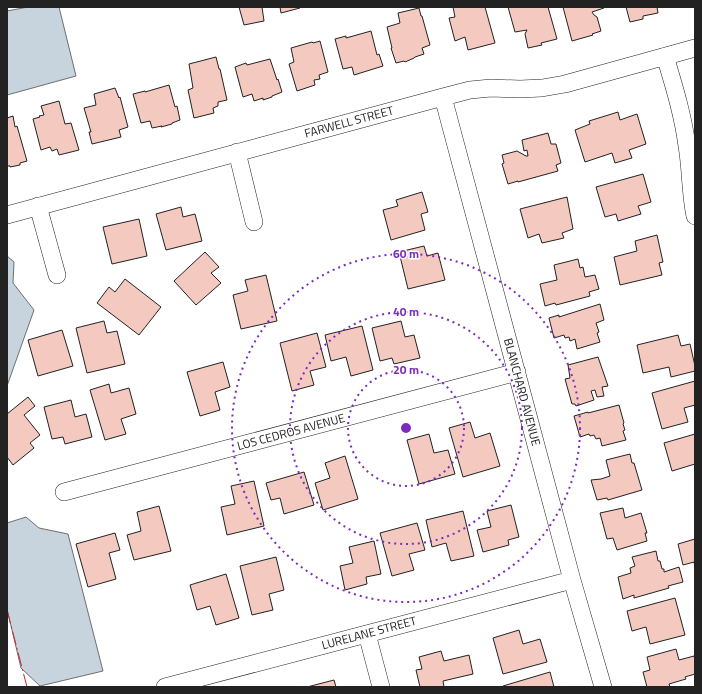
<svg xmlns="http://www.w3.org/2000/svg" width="702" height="694" viewBox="0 0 702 694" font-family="'Titillium Web',sans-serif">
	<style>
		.water { fill: #c7d3dd; stroke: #6f6f6f }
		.building { fill: #f3c9c0; stroke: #222 }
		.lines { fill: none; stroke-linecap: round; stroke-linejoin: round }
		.minor-casing { stroke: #222; stroke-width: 18 }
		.minor { stroke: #fff; stroke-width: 17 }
		.power { stroke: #c62828; stroke-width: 1; stroke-dasharray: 14 3 2 3; stroke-linecap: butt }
		.ring { fill: none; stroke: #7b2cbf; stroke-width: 2; stroke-dasharray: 2 4 }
		.labels { text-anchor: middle; stroke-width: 3; stroke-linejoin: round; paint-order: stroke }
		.street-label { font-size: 12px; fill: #222; stroke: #fff }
		.centre { fill: #7b2cbf; stroke: #fff; stroke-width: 2 }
		.ring-label { font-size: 12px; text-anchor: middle; font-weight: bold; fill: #7b2cbf; stroke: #fff; stroke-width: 3; stroke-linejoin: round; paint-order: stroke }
	</style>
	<rect width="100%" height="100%" fill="#fff"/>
	<!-- water -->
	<path class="water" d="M28,7H59L76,76L7,95V11Z
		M7,256L14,262L13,283L34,310L7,386Z
		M26,517L39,528L68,534L103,671L40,686L21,668L7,609V523Z"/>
	<!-- building -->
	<path class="building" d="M239,7H263H262L264,21L244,25Z
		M280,7H300V8L281,13Z
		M453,7H485L495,43L468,50L465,37L455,41L449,18L455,17Z
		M508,7H548L557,39L541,43L542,45L528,48L525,34L527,30L515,32Z
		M563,7H604V8L592,12L594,15L597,17L601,31L592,34L593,35L572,41Z
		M626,7H657L658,13L643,16V19L630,22Z
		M419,8L421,16H422L430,45L422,48L424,54L415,57L414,58L405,62L404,61L396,63L391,48H392L387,27L400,23L398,13Z
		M371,31L377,55L379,54L383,66L354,75L352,67L343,69L335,39L346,36V38Z
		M320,41L328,72L319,75L320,79L314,80L315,85L297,91L289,64L294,62L291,48L312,42L313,43Z
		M216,57L219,69H220L227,100L218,102V106L213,108L214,113L194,118L188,90L193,88L189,64Z
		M270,59L277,80L278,79L282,92L272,96V97L263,100V98L254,101L252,94L243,97L235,67L246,63L247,65Z
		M169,85L175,107L177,106L180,120L172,123V124L161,127L162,126L152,128L150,121L141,123L133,94L145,91V92Z
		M115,88L119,98L120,97L128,127L119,130L121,137L92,144L89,132H91L84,108L96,105L94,94Z
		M59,101L65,124L71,123L79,150L59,155L57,149L52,151L50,147L41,150L33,119L40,117L39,116L44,115L41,106Z
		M618,112L620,120L637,114L646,144L629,150L632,158L615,163L612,153L585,162L575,130L590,124L589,121Z
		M13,116L15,127L17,126L27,161L20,163V165L10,167V166H7V118Z
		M548,133L551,144H556L561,163L556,165L558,171L518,182V181L508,184L502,164L504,163L502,155L517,151L526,156H528L527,150L524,151L522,140Z
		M643,174L651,202L638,206L641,214L618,221L616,214L605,217L596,187Z
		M422,192L428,212L421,214L425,230L391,240L383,210L398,206L396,200Z
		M567,197L573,229L562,233L564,238L542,243L539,234L528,238L520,209Z
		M181,207L183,217L195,214L202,241L166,250L156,214Z
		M139,219L147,256L112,264L103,227Z
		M657,235L663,262L659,263L662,275L620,285L614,257L637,251L635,241Z
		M424,246L427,256L438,253L445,280L408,289L399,252Z
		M205,252L219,267L211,273L221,283L196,305L174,281Z
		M578,259L580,268L583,267L585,277L595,275L599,289L589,292L590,296L556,305L555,303L545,306L540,284L557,280L554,265Z
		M266,275L277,321L241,329L233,295L248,291L245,280Z
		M125,279L161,307L139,335L97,303L109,287L115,292Z
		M600,304L604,320L596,323L599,332L597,333L600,342L577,349L575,339L570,341L569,337L565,338L564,335L554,338L549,318L559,315V317Z
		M104,321L107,333L117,331L125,364L87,373L76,328Z
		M401,321L405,337L414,335L420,358L394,364L392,358L380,361L372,328Z
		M362,326L373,370L351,376L346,357L331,361L325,335Z
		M62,330L73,366L38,376L28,340Z
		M317,333L326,367L310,371L314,385L292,391L280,343Z
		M678,335L681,346L690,344L695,366V371L671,377L669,367L643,373L637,345Z
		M598,357L608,386L602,387L604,396L597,397L595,390L591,391L594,400L576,406L575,404H572L565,379L570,378L568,365Z
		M223,362L230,387L215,392L220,410L200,416L187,372Z
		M695,381V405L684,408L688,422L662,429L652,393Z
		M109,384L111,393L129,388L136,414L121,419L126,434L105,440L90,390Z
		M28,397L35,406L24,415L40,435L30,443L34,448L13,465L7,457V414Z
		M71,400L75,417L86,414L92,437L65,444L63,437L52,439L44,407Z
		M619,405L624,423L623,424L625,430L623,431L626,440L602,446L600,438L596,439L594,435L590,436L589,434L580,437L574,416L588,412V413Z
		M470,422L475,438L490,433L500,466L463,477L449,428Z
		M429,434L434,453L448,450L455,474L419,484L407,440Z
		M695,434V466V464L672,471L664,443Z
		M630,454L632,463H634L642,490L608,500L607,498L597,500L591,480L601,479L610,476L606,460Z
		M345,456L358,499L323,510L315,483L330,478L325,463Z
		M304,472L314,505L284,514L280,498L271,500L266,483Z
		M254,481L264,526L227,535L221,507L235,504L231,486Z
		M511,505L519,537L508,540L509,545L483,552L477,530L491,527L487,511Z
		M159,506L171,551L134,560L127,535L141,531L137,512Z
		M623,508L625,518L641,513L647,533H645L647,541L617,550L613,538L607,539L600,513Z
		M463,511L474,556L451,561L446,543L432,547L426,520Z
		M417,523L425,550L409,554L414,570L392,576L380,533Z
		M115,533L120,550L109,553L116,579L88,587L76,544Z
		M695,539V568L694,562L683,565L678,544Z
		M374,541L381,574L366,577L367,584L345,590L340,566L353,563L349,547Z
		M656,551L658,561H660L662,569H664V572L679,567L683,582L668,586L669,588L634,598V595L623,599L618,577L631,573L630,568L635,566L632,557Z
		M276,557L284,590L269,594L273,610L252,615L240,566Z
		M226,574L239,618L216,625L210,606L197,610L190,585Z
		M675,598L685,635L650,644L646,627L632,631L627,611Z
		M519,630L523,644L540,639L547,662L503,674L493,638Z
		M676,649L679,660L694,656L695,660V674L685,677L686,679L669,684L670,687H647L643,672L650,670L647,657Z
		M441,651L444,661L469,655L473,674L443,681L444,687H420L416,670L422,669L419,657Z
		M550,672L554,687H503V686Z
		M334,680L336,687H307Z"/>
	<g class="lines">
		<!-- minor casing -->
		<g class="minor-casing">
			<path id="minor" d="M665,56C674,86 683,115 687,146C691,169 690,193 695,216
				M443,97L572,580L603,687
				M237,152L254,222
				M38,206L57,275
				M7,215L443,97L470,90L491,88L520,89L542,88L565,84L695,48
				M64,492L517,372
				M367,634L381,687
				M165,687L572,580"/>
		</g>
		<!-- minor -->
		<use href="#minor" class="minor"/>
		<!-- power -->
		<path class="power" d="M7,610L27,687"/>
	</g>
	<!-- distance rings -->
	<g class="ring">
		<circle cx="406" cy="428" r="58"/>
		<circle cx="406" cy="428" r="116"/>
		<circle cx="406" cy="428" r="174"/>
	</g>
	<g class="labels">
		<!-- street labels -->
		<g class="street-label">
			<text transform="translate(349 122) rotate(-15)" y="4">FARWELL STREET</text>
			<text transform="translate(522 392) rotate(75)" y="4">BLANCHARD AVENUE</text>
			<text transform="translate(291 432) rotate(-15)" y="4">LOS CEDROS AVENUE</text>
			<text transform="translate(369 633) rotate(-15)" y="4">LURELANE STREET</text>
		</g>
	</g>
	<circle cx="406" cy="428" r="6" class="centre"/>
	<g class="ring-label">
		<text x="406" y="258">60 m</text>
		<text x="406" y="316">40 m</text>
		<text x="406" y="374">20 m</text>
	</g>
	<!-- border -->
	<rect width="702" height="694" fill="none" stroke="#222222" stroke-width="16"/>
</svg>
